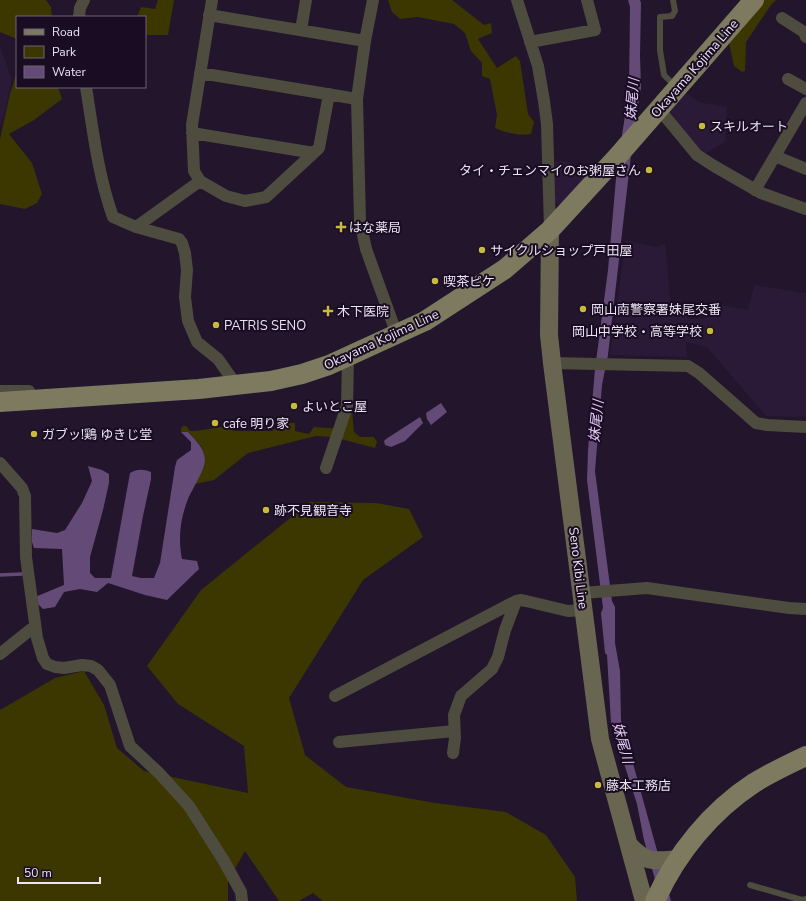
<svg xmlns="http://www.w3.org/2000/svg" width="806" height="901" viewBox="0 0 806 901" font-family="'Nunito Sans','Noto Sans JP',sans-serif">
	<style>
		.built { fill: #2b1a37 }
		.green { fill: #3c3700 }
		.water { fill: #644a76 }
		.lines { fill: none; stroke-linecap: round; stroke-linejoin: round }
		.stream { stroke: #644a76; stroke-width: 3.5 }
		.lane { stroke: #4d4c3e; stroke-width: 6 }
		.street { stroke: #4d4c3e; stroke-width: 12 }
		.secondary { stroke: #686651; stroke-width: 18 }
		.primary { stroke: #7d7a5f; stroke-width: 20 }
		.poi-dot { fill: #c8bb3b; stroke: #1a0c22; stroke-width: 1.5 }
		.labels { text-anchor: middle; stroke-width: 4; stroke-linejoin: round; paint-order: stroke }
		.street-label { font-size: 13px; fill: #ece3f3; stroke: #1a0c22 }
		.poi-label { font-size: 13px; fill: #ece3f3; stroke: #1a0c22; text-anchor: start }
		.water-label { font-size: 14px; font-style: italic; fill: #e5ccf7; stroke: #1a0c22 }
	</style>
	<rect width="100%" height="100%" fill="#23152c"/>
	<!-- built -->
	<path class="built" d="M0,46L12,80L5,111L0,126Z
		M682,90L699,102L727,107L725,142L703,155L665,109Z
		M555,161L570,162L572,174L590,176L561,207L553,199Z
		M626,240L656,247L665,243L671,306L683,313L688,319H705L709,303L748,310L754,285L806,293V417L766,416L707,347L686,342L687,357L610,355Z"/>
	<!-- green -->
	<path class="green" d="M0,0H46L51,7L52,17H17V39L0,32Z
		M158,0H174L168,35H146L145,17H137L141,7L155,9Z
		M388,0H452L484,25L491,23L492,33L478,39L497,68L516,56L520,61L528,114L534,122L531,134C518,136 507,133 495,128L497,115L490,79L482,76V63L471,51L465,33L454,24L418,17L400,19L392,12Z
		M761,0H776L771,5L746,42L745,71L742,72L734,66L728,38Z
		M17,71V87H58L62,99L34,120L9,134L32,163L42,194L37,203L25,209L0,204V139L10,94Z
		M350,409L352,411L354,432L360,437H374L377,442L375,448L333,437L316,436L248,453L214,480L195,484L205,461L201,446L188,432H181V428L183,426H186L190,431H195L228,426L234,431H272L281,423H295V431L309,434L314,427L342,429Z
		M310,502L376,503L409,509L423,537L363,580L289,698L305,755L346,787L435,803L506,812L546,835L575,877L577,901H323L313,893L299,901H279L245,851L228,881V901H0V710L55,678L84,671L104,705L117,748L144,771L248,793L244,746L178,704L147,666L201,590Z"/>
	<!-- water -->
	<path class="water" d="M628,0H640L641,3L640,56L641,88L634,129L608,355L602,385L595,471L612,601L615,607V643L620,671L621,720L671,901H661L644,840L637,804L611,723L607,655L605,653L601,613L603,608L587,480L588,450L595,369L608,270L617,167L629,90L630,7Z
		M441,403L447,412L431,425L427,419L426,413Z
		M420,417L423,423L405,441L391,447L385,445L384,441L386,439Z
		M181,432H188C196,441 204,447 205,460C205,469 192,490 188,499C180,519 178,539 182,559L197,561L199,569L167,600L145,595L108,583L97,592L80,589L64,592L55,607L43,609L36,602L35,597L64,585L62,549L34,548L32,542V529L57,533L65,530L82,503L92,481L88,466L102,470L109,474V483L103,510L90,557V573L95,578H111L130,473C137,469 143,469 151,472V479L143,516L132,576L141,578H154L160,563L175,467L177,460L191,450V442Z"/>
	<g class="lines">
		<!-- stream -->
		<path class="stream" d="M0,575L22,574"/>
		<!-- lane -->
		<path class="lane" d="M673,0L675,11L672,16L660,17V50L664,75L676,87
			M750,885L802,900L806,899"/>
		<!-- street -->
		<path class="street" d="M212,0L192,125L194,171L200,181L226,196L245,201L266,197L319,148L329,94
			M373,0L365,41L357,99L360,221L366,249L397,335
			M517,0L538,66L544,101L547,124L550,230
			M209,15L365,41
			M79,17L80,8L84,0
			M782,18L804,32L806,37
			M301,30L306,0
			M530,42L595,30L587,0
			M200,73L357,99
			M788,79L806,89
			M86,87C93,131 98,175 113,217L136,227L179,239L182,243L185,253L187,270L185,297L188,321L197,342L218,359L237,386
			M659,109L697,155L714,166L761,193L806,209
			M192,133L314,153
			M775,156L806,169
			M755,190L806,103
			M136,227L200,181
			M552,363L688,366L699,373L756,423L767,425L806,427
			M0,391H29
			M0,463L22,488L25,496L26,557L37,638L43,658L47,664L55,667L64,668L82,665L91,666L98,670L110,685L130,746L159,773L189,806L224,861L241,892L242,901
			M326,468L347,406L348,357
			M582,593L647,588L789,608L806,609
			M0,654L35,626
			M335,696L516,601L520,600L526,601L568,611L584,610
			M339,742L454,731
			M453,753L455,738L454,715L461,696L492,669L498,657L505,630L516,601"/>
		<!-- secondary -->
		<path class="secondary" d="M550,230L549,335L552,363L600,739L644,901
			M629,845C647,864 654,861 678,859"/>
		<!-- primary -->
		<path class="primary" d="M0,402L199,389L271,381L302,374L329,365L425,321L505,269L550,230L617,157L754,0
			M655,901C676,854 711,811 754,783C770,773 789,764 806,756"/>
	</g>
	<!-- markers -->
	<g class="poi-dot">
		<circle cx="702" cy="126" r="4"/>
		<circle cx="649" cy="170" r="4"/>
		<path d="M339 221h4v4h4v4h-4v4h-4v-4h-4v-4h4z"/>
		<circle cx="482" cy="250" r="4"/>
		<circle cx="435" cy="281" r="4"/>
		<circle cx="583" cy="309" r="4"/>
		<path d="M326 305h4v4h4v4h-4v4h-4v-4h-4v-4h4z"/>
		<circle cx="216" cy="325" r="4"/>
		<circle cx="710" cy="331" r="4"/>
		<circle cx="294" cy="406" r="4"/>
		<circle cx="215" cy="423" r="4"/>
		<circle cx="34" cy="434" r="4"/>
		<circle cx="266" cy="510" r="4"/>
		<circle cx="598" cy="785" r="4"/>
	</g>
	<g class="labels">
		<!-- street labels -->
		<g class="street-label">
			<text transform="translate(694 68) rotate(-49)" y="5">Okayama Kojima Line</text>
			<text transform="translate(381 339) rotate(-25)" y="5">Okayama Kojima Line</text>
			<text transform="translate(579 568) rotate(83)" y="5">Seno Kibi Line</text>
		</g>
		<!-- poi labels -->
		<g class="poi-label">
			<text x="710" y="131">スキルオート</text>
			<text x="641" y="175" text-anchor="end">タイ・チェンマイのお粥屋さん</text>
			<text x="349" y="232">はな薬局</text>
			<text x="490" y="255">サイクルショップ戸田屋</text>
			<text x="443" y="286">喫茶ピケ</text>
			<text x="591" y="314">岡山南警察署妹尾交番</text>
			<text x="337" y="316">木下医院</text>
			<text x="224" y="330">PATRIS SENO</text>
			<text x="702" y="336" text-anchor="end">岡山中学校・高等学校</text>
			<text x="302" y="411">よいとこ屋</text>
			<text x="223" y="428">cafe 明り家</text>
			<text x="42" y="439">ガブッ!鶏 ゆきじ堂</text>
			<text x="274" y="515">跡不見観音寺</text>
			<text x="606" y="790">藤本工務店</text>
		</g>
		<!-- water labels -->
		<g class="water-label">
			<text transform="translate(632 99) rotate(-85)" y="5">妹尾川</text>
			<text transform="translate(596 421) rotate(-84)" y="5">妹尾川</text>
			<text transform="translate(623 743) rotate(75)" y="5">妹尾川</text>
		</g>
	</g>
	<!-- legend -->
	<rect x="16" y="16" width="130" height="72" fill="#1a0c22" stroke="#6e6276"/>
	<rect x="24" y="29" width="20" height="6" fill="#7d7a5f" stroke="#6e6276"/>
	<text x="52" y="36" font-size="12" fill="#ece3f3">Road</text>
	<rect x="24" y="46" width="20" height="12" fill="#3c3700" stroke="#6e6276"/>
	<text x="52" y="56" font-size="12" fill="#ece3f3">Park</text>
	<rect x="24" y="66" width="20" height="12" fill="#644a76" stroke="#6e6276"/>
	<text x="52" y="76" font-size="12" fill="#ece3f3">Water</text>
	<!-- scale -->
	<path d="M18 877v6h82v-6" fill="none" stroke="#ece3f3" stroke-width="2"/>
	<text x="24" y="877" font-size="12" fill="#ece3f3" stroke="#1a0c22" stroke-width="3" paint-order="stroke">50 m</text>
</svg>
